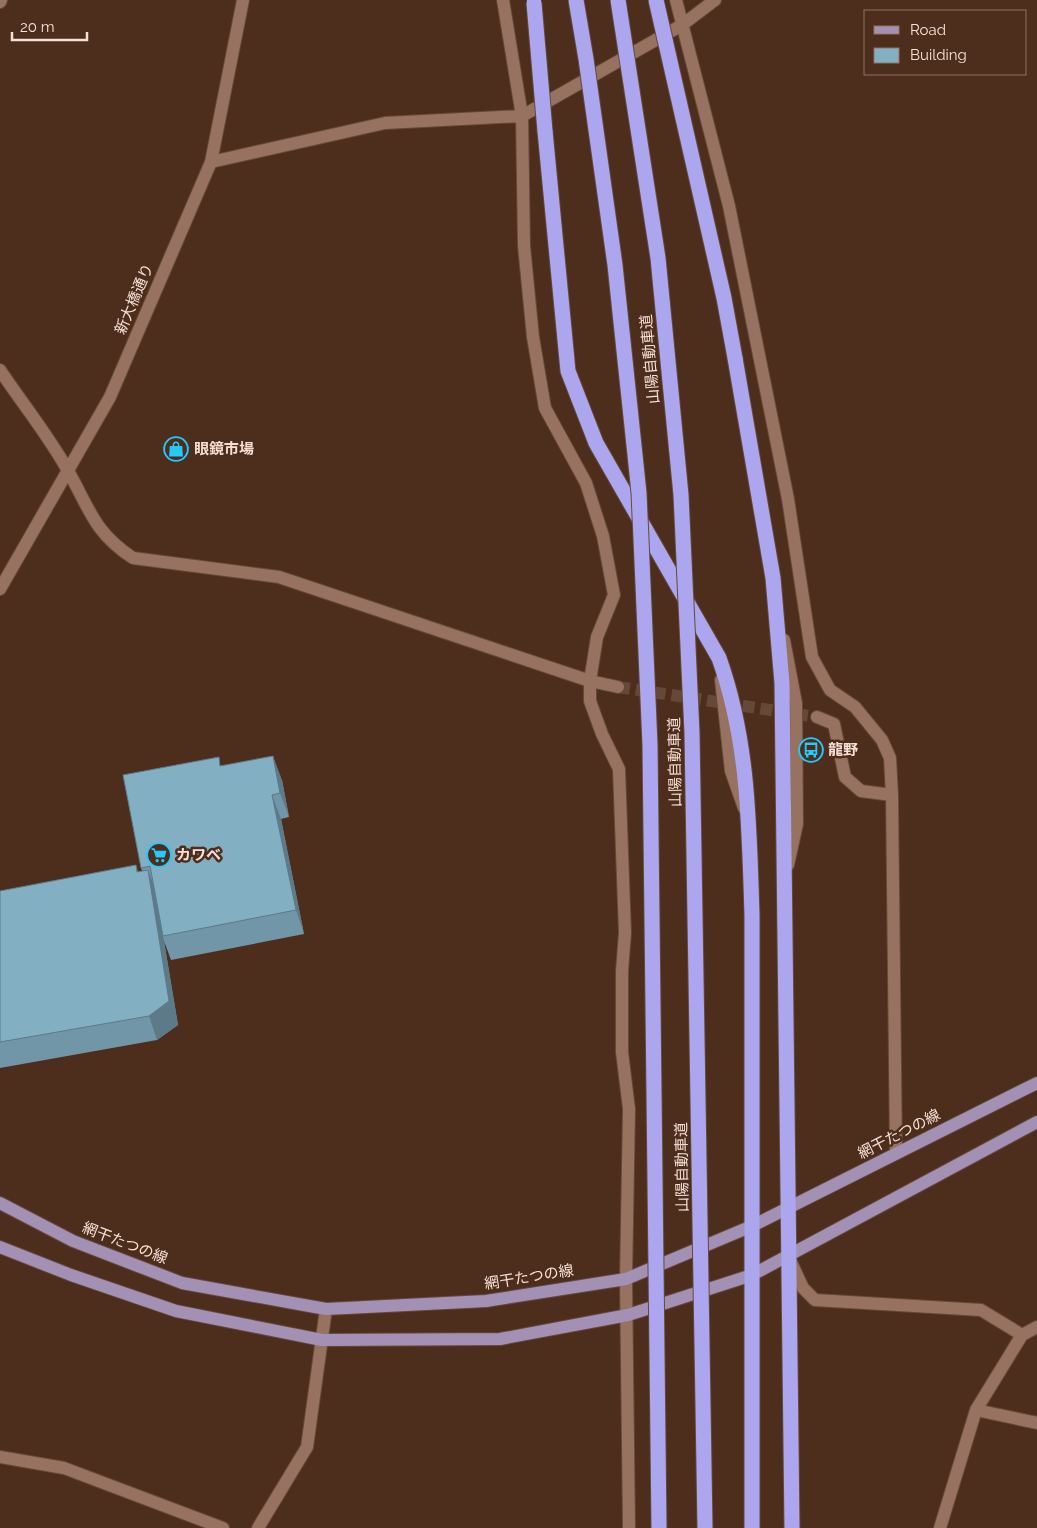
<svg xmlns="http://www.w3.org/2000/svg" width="1037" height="1528" viewBox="0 0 1037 1528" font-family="Raleway,'Noto Sans JP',sans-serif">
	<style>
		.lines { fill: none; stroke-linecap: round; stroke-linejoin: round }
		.minor-tunnel { stroke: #664838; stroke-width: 12; stroke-dasharray: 12 6; stroke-linecap: butt }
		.minor-casing { stroke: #65493a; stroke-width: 14 }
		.major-casing { stroke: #65493a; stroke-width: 14 }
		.highway-casing { stroke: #65493a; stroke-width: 17 }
		.minor { stroke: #987260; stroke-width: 12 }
		.major { stroke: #a391b5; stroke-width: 12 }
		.highway { stroke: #aba6ed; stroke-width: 15 }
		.highway-bridge-casing { stroke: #65493a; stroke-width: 17; stroke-linecap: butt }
		.highway-bridge { stroke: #aba6ed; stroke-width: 15 }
		.wall { fill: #7196a8 }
		.shaded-wall { fill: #5c7a88 }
		.building { fill: #83afc3; stroke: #5c7a88 }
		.labels { text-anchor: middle; stroke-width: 5; stroke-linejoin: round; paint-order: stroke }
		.street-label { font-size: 15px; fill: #f5e0d5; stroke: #4d2d1c }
		.poi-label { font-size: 15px; font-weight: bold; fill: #f5e0d5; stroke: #4d2d1c; text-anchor: start }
	</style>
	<rect width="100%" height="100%" fill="#4d2d1c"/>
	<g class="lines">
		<!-- minor-tunnel -->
		<path class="minor-tunnel" d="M618,687L817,717"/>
		<!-- minor casing -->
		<g class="minor-casing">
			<path id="minor" d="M503,0L522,116L524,246L533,337L545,408L586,483L603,536L614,595L597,637L590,681V701L602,734L619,769L625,933L622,971V1052L629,1109L626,1279L629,1528
				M676,0L729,206L788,499L812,657L830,690L855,707L882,740L890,758L892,795
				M0,2L1,0
				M211,162L385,123L522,116L682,25L715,0
				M0,370C22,403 48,435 67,469C89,507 93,532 133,558L279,577L590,681L618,687
				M0,589L110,397L211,162L243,0
				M784,640L796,703L797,824L788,865
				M721,680L731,771L744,808
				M817,717L834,724L845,777L861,791L892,795L896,1153
				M790,1260L803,1288L815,1300L981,1310L1022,1335
				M976,1410L1037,1423
				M0,1457L64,1468L223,1528
				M258,1528L307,1447L326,1309
				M940,1528L976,1410L1022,1335L1037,1327"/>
		</g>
		<!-- major casing -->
		<g class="major-casing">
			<path id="major" d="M0,1203L73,1241L182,1283L326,1309L486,1301L626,1279L752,1226L1037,1083
				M0,1247L71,1275L176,1311L322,1340L500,1339L628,1315L752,1275L1037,1122"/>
		</g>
		<!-- highway casing -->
		<g class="highway-casing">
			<path id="highway" d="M545,131L568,371L596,443L719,658C749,742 749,827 752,915V1528
				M735,358L773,578L782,683L792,1528"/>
		</g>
		<!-- minor -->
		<use href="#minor" class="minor"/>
		<!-- major -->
		<use href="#major" class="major"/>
		<!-- highway -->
		<use href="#highway" class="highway"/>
		<!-- highway-bridge casing -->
		<g class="highway-bridge-casing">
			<path id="highway-bridge" d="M576,0L586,59L615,265L639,493L650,745L659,1528
				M618,0L658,258L681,495L692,733L705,1528
				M656,0L724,298L735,358
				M534,3L545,131"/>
		</g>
		<!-- highway-bridge -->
		<use href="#highway-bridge" class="highway-bridge"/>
	</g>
	<!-- wall -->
	<path class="wall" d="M222,766L282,780L289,817L281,819L304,934L171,960L164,941L178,1025L157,1040L0,1068V891L136,865L138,872L142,871L141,868Z"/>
	<!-- shaded-wall -->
	<path class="shaded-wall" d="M273,756L282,780L289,817L280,793Z
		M272,795L281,819L304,934L296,910Z
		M148,870L157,894L163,936L164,941L178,1025L157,1040L149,1016Z"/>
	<!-- building -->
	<path class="building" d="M273,756L280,793L272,795L296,910L163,936L150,866L141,868L123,775L219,757L220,766Z
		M136,865L137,872L148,870L169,1001L149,1016L0,1042V891Z"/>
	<!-- icons -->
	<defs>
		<g id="shop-ring" transform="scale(1.25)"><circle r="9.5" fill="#4d2d1c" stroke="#24c9fe" stroke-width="1.5"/><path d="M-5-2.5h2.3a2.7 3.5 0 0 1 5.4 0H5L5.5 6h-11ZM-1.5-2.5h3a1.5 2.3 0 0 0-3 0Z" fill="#24c9fe"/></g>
		<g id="bus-ring" transform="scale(1.25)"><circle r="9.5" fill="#4d2d1c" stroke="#24c9fe" stroke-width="1.5"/><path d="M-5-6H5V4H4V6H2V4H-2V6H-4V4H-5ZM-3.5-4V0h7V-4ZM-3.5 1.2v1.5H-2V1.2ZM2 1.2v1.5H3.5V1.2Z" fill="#24c9fe"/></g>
		<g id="supermarket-ring" transform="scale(1.25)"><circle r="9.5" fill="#4d2d1c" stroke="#24c9fe" stroke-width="1.5"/><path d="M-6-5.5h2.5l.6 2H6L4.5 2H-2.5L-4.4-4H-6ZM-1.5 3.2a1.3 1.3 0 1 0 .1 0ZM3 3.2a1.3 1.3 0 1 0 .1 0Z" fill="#24c9fe"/></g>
	</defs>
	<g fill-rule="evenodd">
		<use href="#shop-ring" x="176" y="449"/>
		<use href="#bus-ring" x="811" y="750"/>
		<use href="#supermarket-ring" x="159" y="855"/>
	</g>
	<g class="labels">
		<!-- street labels -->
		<g class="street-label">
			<text transform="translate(134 299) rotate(-67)" y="5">新大橋通り</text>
			<text transform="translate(650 359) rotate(-95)" y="5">山陽自動車道</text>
			<text transform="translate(675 762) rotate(-91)" y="5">山陽自動車道</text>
			<text transform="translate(899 1134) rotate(-27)" y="5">網干たつの線</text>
			<text transform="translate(682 1167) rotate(-91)" y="5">山陽自動車道</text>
			<text transform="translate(125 1243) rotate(21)" y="5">網干たつの線</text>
			<text transform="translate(529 1277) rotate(-9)" y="5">網干たつの線</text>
		</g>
		<!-- poi labels -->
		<g class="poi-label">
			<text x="194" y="454">眼鏡市場</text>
			<text x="828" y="755">龍野</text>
			<text x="176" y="860">カワベ</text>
		</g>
	</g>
	<!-- legend -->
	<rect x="864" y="10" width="162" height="65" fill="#4d2d1c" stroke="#907566"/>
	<rect x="874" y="26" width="25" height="8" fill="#a391b5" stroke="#907566"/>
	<text x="910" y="35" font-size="15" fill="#f5e0d5">Road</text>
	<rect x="874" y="48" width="25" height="15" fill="#83afc3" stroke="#907566"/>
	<text x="910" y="60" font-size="15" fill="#f5e0d5">Building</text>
	<!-- scale -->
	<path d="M12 32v8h75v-8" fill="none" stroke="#f5e0d5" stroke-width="2.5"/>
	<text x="20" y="32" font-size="15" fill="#f5e0d5" stroke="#4d2d1c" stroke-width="4" paint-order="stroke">20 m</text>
</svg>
